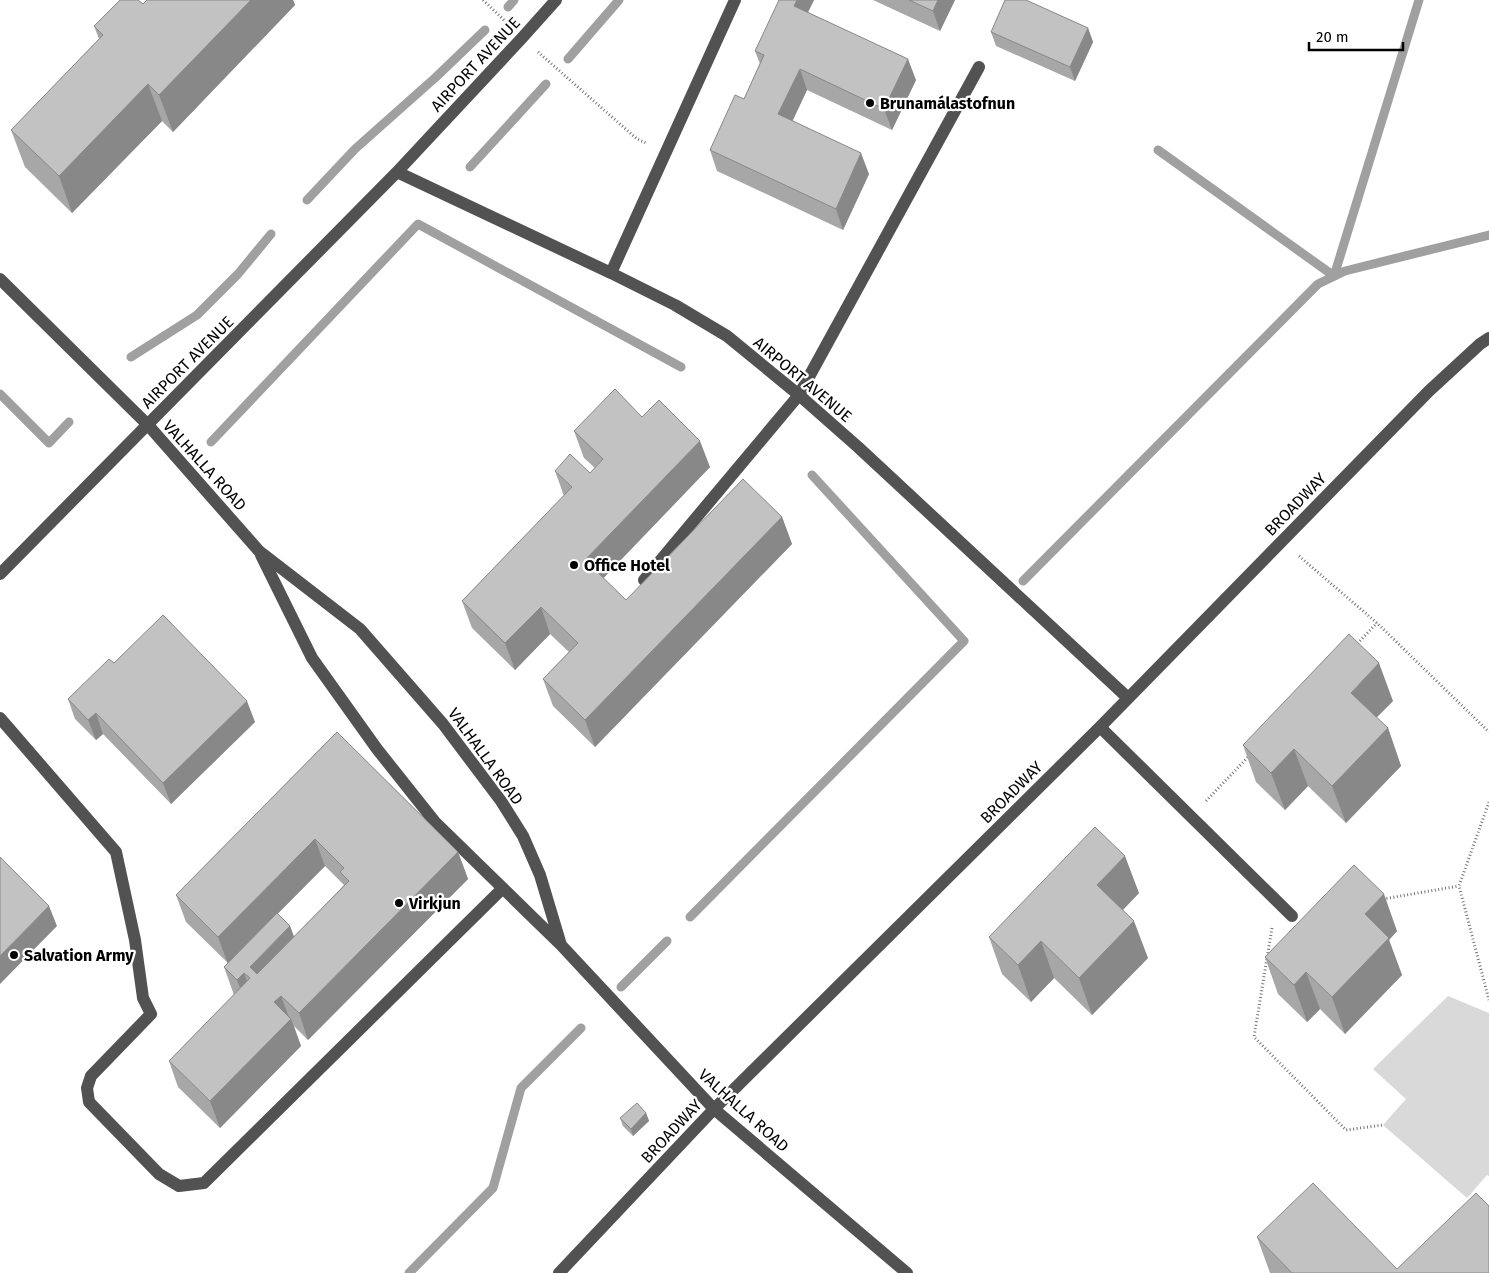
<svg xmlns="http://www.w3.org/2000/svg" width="1489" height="1273" viewBox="0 0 1489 1273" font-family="'Fira Sans',sans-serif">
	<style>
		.green { fill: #d9d9d9 }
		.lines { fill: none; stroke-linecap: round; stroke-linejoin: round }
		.stream { stroke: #a0a0a0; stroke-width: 9 }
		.path { stroke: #747474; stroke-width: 3; stroke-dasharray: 1 2.5; stroke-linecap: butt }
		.minor { stroke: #525252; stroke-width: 12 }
		.wall { fill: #a7a7a7; fill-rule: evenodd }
		.shaded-wall { fill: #888 }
		.building { fill: #c2c2c2; stroke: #888 }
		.poi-dot { fill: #000; stroke: #fff; stroke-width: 2 }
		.labels { text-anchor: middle; stroke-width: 4.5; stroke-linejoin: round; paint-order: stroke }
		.street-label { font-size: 16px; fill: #000; stroke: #fff }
		.poi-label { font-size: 16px; font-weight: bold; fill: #000; stroke: #fff; text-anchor: start }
	</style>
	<rect width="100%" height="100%" fill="#fff"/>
	<!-- green -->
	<path class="green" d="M1448,996L1489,1013V1176L1487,1175L1467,1198L1383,1125L1406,1099L1373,1069Z"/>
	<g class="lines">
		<!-- stream -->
		<path class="stream" d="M508,7L514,0
			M568,59L619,0
			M1158,150L1334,276L1419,0
			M470,167L546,84
			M307,200L355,149L436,77L485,30
			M131,357L197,315L238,274L271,234
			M0,394L49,443L69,422
			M211,442L418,224L681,367
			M1023,581L1318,284L1345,271L1489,235
			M690,917L964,641L812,475
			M621,987L667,941
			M409,1273L493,1188L521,1088L581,1028"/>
		<!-- path -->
		<path class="path" d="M483,0L506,22
			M538,52L637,139L646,143
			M1299,556L1377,623L1489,732
			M1355,646L1377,623
			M1206,801L1250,755
			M1489,802L1459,886L1489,1000
			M1383,899L1459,886
			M1272,928L1254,1037L1346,1130L1383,1125"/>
		<!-- minor -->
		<path class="minor" d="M397,172L611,273L675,305L727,336L799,395L858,447L1128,698
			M611,273L735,0
			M0,279L148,425L259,551L360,629L443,724L501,801L523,836L540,875L561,945L714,1109L907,1273
			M261,555L312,658L377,749L435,822L560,944
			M0,574L397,172L522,38L556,0
			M644,580L799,395L979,67
			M0,718L116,852L135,940L143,998L151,1014L91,1076L87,1088L89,1102L159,1174L179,1186L204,1183L503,888
			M1100,727L1292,916
			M559,1273L714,1109L1100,727L1429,391L1480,344L1489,338"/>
	</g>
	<!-- wall -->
	<path class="wall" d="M147,0H293L295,5L173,132L162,121L72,213L25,167L11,130L99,39L94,26L143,4Z
		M783,0H814L808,12L916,80L892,130L807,90L792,121L869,174L843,230L717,171L710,150L744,99L760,64L755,51Z
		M873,0H955L940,31Z
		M1088,28L1093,42L1075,81L996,46L991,32Z
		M642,417L710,467L603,578L626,600L782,517L792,544L595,747L553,706L543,679L569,652L550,634L515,670L472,628L462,601L564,496L555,471L590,473L595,468L584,458L574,431Z
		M114,663L255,722L171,804L103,734L96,740L75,719L68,699Z
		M1393,701L1376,718L1388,728L1401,766L1346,823L1308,786L1285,810L1256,782L1243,745Z
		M337,732L458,852L468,879L308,1040L294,1026L301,1046L220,1128L178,1087L169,1061L234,995L224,967L228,963L186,922L176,895ZM325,866L344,885L294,937L290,926L277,914Z
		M1139,893L1123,910L1148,958L1092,1015L1054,978L1031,1002L1002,974L989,937Z
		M1397,931L1389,940L1402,975L1345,1034L1320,1009L1307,1022L1278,994L1265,957Z
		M646,1113L649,1121L633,1136L623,1126L620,1118Z
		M1257,1237L1397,1269L1489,1273H1270Z"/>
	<!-- shaded-wall -->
	<path class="shaded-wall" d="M251,0H293L295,5L173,132L159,95Z
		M797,0H814L801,26L794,6Z
		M938,0H955L940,31L933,11Z
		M1088,28L1093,42L1075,81L1070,67Z
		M908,59L916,80L892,130L884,109Z
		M800,69L807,90L786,135L778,114Z
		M148,84L162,121L72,213L59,176Z
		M861,153L869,174L843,230L836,209Z
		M700,441L710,467L595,587L585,560Z
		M782,517L792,544L595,747L585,720Z
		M541,607L550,634L515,670L505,643Z
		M1379,663L1393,701L1364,730L1351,693Z
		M247,701L255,722L171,804L163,783Z
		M96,713L103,734L96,740L88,720Z
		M1388,728L1401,766L1346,823L1332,786Z
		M1294,749L1308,786L1285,810L1271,773Z
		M315,839L325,866L228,964L218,937Z
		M458,852L468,879L308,1040L299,1013Z
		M1125,856L1139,893L1111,922L1097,885Z
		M1384,894L1397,931L1389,940L1402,975L1345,1034L1332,997L1365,914Z
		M49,906L57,926L0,984V956Z
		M1134,921L1148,958L1092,1015L1079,978Z
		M290,926L300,953L260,994L250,967Z
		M1041,941L1054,978L1031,1002L1018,965Z
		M1306,972L1320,1009L1307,1022L1294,985Z
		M244,973L254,999L247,1007L237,980Z
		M281,996L290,1020L291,1019L301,1046L220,1128L210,1101L274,1002Z
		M646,1113L649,1121L633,1136L631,1129Z"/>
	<!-- building -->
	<path class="building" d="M120,0H138L143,4L147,0H251L159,95L148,84L59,176L11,130L103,35L94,26Z
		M779,0H797L794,6L908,59L884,109L800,69L778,114L861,153L836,209L710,150L735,95L744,99L764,55L755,51Z
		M909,0H938L933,11Z
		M1005,0H1026L1088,28L1070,67L991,32Z
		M615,389L642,417L659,400L700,441L585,560L626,600L743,479L782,517L585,720L543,679L578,643L541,607L505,643L462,601L572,487L555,471L570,454L590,473L603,459L574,431Z
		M163,615L247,701L163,783L96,713L88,720L68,699L109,659L114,663Z
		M1349,634L1379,663L1351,693L1388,728L1332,786L1294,749L1271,773L1243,745Z
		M337,732L458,852L299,1013L281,996L274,1002L291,1019L210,1101L169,1061L250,978L244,973L237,980L224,967L277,913L290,926L250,967L257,974L349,881L340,872L344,868L315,839L218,937L176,895Z
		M1095,827L1125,856L1097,885L1134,921L1079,978L1041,941L1018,965L989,937Z
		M0,857L49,906L0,956Z
		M1354,865L1384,894L1365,914L1389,938L1332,997L1306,972L1294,985L1265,957Z
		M637,1103L646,1113L631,1129L620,1118Z
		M1313,1183L1397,1269L1476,1193L1489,1206V1273H1292L1257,1237Z"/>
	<!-- markers -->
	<g class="poi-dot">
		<circle cx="870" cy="103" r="5"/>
		<circle cx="574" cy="565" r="5"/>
		<circle cx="399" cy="903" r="5"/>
		<circle cx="14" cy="955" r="5"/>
	</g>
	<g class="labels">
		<!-- street labels -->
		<g class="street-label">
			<text transform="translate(475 64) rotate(-47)" y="6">AIRPORT AVENUE</text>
			<text transform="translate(187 362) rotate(-45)" y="6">AIRPORT AVENUE</text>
			<text transform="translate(803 379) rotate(40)" y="6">AIRPORT AVENUE</text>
			<text transform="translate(205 465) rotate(48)" y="6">VALHALLA ROAD</text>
			<text transform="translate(1295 504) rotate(-46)" y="6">BROADWAY</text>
			<text transform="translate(486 756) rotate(54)" y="6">VALHALLA ROAD</text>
			<text transform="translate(1011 792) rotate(-45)" y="6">BROADWAY</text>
			<text transform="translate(744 1110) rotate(42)" y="6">VALHALLA ROAD</text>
			<text transform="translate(671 1131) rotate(-47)" y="6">BROADWAY</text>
		</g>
		<!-- poi labels -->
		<g class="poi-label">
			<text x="880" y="109">Brunamálastofnun</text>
			<text x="584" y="571">Office Hotel</text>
			<text x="409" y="909">Virkjun</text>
			<text x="24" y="961">Salvation Army</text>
		</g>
	</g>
	<!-- scale -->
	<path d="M1309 42v8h94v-8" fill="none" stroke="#000000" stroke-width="2.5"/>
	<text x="1316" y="42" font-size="15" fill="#000000" stroke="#ffffff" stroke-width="4" paint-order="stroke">20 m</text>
</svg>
